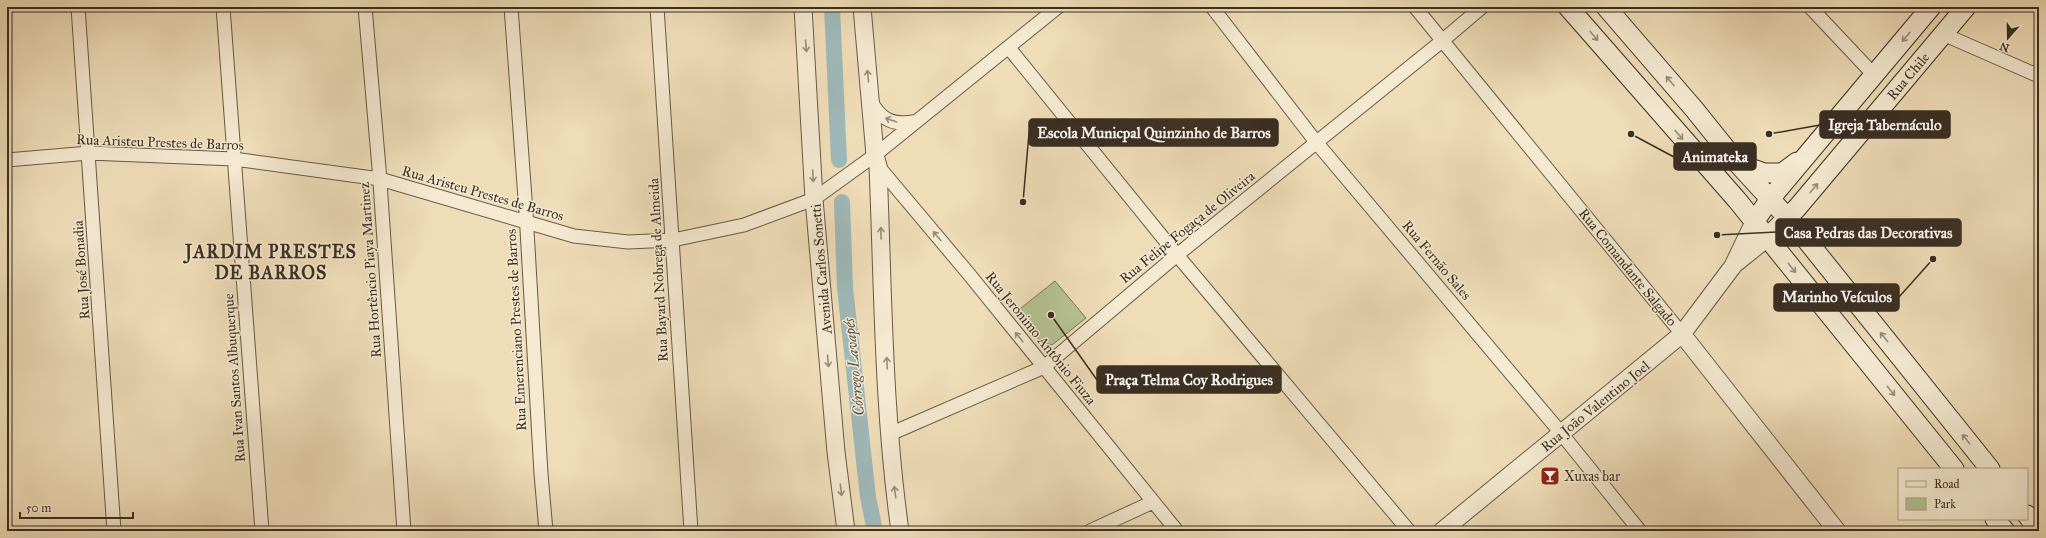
<svg xmlns="http://www.w3.org/2000/svg" width="2046" height="538" viewBox="0 0 2046 538" font-family="'IM FELL Great Primer',serif">
	<style>
		.green { fill: #b5c292; stroke: #77785a }
		.lines { fill: none; stroke-linecap: round; stroke-linejoin: round }
		.canal { stroke: #9fb9ba; stroke-width: 16 }
		.minor-casing { stroke: #665a48; stroke-width: 15 }
		.tertiary-casing { stroke: #665a48; stroke-width: 19 }
		.secondary-casing { stroke: #392e23; stroke-width: 21 }
		.minor { stroke: #f5e9d1; stroke-width: 13 }
		.tertiary { stroke: #f5e9d1; stroke-width: 17 }
		.secondary { stroke: #f5e9d1; stroke-width: 19 }
		.oneway { stroke: #978c7a }
		.labels { text-anchor: middle; stroke-width: 3; stroke-linejoin: round; paint-order: stroke }
		.street-label { font-size: 14px; fill: #392e23; stroke: #f5e9d1 }
		.poi-label { font-size: 14px; fill: #392e23; stroke: #f5e9d1; text-anchor: start }
		.water-label { font-size: 15px; font-style: italic; fill: #525149; stroke: #f5e9d1 }
		.district-label { font-size: 18px; font-weight: bold; letter-spacing: 1px; fill: #392e23; stroke: #f5e9d1 }
		.leader { fill: none; stroke: #392e23; stroke-width: 1.5 }
		.callout-dot { fill: #392e23; stroke: #f5e9d1; stroke-width: 1.5 }
		.callout { fill: #392e23; stroke: #392e23; stroke-width: 1.5 }
		.callout-label { font-size: 15px; text-anchor: middle; font-weight: bold; fill: #fff }
	</style>
	<rect width="100%" height="100%" fill="#efddb8"/>
	<filter id="stains"><feTurbulence type="fractalNoise" baseFrequency=".005" numOctaves="4"/><feColorMatrix values="0 0 0 0 .2 0 0 0 0 .09 0 0 0 0 .02 0 0 0 .5 -.17"/></filter>
	<radialGradient id="worn" r=".72"><stop offset=".6" stop-color="#630" stop-opacity="0"/><stop offset="1" stop-color="#630" stop-opacity=".3"/></radialGradient>
	<!-- green -->
	<path class="green" d="M1055,281L1086,318L1052,345L1041,342L1016,312Z"/>
	<g class="lines">
		<!-- canal -->
		<path class="canal" d="M832,7L839,160
			M842,202L845,288L868,497L875,531"/>
		<!-- minor casing -->
		<g class="minor-casing">
			<path id="minor" d="M78,7L114,531
				M223,7L262,531
				M365,7L379,168L404,531
				M511,7L526,212L541,474L546,531
				M657,7L691,531
				M1212,7L1316,142L1556,427L1640,531
				M1415,7L1682,334
				M1810,7L1874,75
				M1943,34L2039,76
				M1009,48L1177,255L1409,531
				M871,101C881,121 895,126 917,121
				M7,160L89,153L234,159L380,179L574,236L628,242L673,240L744,225L814,199L875,155L1058,7
				M878,166L968,273L1177,531
				M890,434L1044,367L1177,255L1442,41L1482,7
				M1090,531L1153,502"/>
		</g>
		<!-- tertiary casing -->
		<g class="tertiary-casing">
			<path id="tertiary" d="M803,7L814,199L836,452L846,531
				M862,7L875,155L878,166C883,288 883,411 900,531
				M1736,263L1767,238
				M1682,334L1837,531
				M1442,531L1682,334L1733,266L1754,222"/>
		</g>
		<!-- secondary casing -->
		<g class="secondary-casing">
			<path id="secondary" d="M1568,7L1737,200L1954,469
				M1606,7L1694,109L1739,165L1796,227L1990,469
				M1741,165L1764,173H1782L1797,162
				M1754,222L1770,199L1931,7
				M1767,238L1797,208L1966,7
				M2027,515L2039,530
				M1995,519L2005,531"/>
		</g>
		<!-- minor -->
		<use href="#minor" class="minor"/>
		<!-- tertiary -->
		<use href="#tertiary" class="tertiary"/>
		<!-- secondary -->
		<use href="#secondary" class="secondary"/>
	</g>
	<!-- one-way arrows -->
	<defs><path id="oneway-shaft" d="M-6 0H5M1.5-3L5.5 0L1.5 3" fill="none" stroke-width="1.6" stroke-linecap="round" stroke-linejoin="round"/></defs>
	<g class="oneway">
		<use href="#oneway-shaft" transform="translate(1594 36) rotate(49)"/>
		<use href="#oneway-shaft" transform="translate(1906 37) rotate(130)"/>
		<use href="#oneway-shaft" transform="translate(806 46) rotate(85)"/>
		<use href="#oneway-shaft" transform="translate(868 76) rotate(-95)"/>
		<use href="#oneway-shaft" transform="translate(1670 81) rotate(-131)"/>
		<use href="#oneway-shaft" transform="translate(891 120) rotate(-161)"/>
		<use href="#oneway-shaft" transform="translate(1679 135) rotate(49)"/>
		<use href="#oneway-shaft" transform="translate(813 176) rotate(87)"/>
		<use href="#oneway-shaft" transform="translate(1814 188) rotate(-50)"/>
		<use href="#oneway-shaft" transform="translate(881 233) rotate(-92)"/>
		<use href="#oneway-shaft" transform="translate(937 236) rotate(-130)"/>
		<use href="#oneway-shaft" transform="translate(1792 268) rotate(51)"/>
		<use href="#oneway-shaft" transform="translate(1019 337) rotate(-129)"/>
		<use href="#oneway-shaft" transform="translate(1884 337) rotate(-129)"/>
		<use href="#oneway-shaft" transform="translate(828 361) rotate(85)"/>
		<use href="#oneway-shaft" transform="translate(887 363) rotate(-93)"/>
		<use href="#oneway-shaft" transform="translate(1891 391) rotate(51)"/>
		<use href="#oneway-shaft" transform="translate(1966 439) rotate(-129)"/>
		<use href="#oneway-shaft" transform="translate(841 490) rotate(83)"/>
		<use href="#oneway-shaft" transform="translate(895 492) rotate(-98)"/>
	</g>
	<!-- icons -->
	<defs>
		<g id="bar-square" transform="scale(1)"><rect x="-9" y="-9" width="18" height="18" rx="4" fill="#8f2418" stroke="#f5e9d1"/><path d="M-6-5H6L.8 .8V4.5H3.5V6h-7V4.5H-.8V.8Z" fill="#fff"/></g>
	</defs>
	<g fill-rule="evenodd">
		<use href="#bar-square" x="1550" y="476"/>
	</g>
	<g class="labels">
		<!-- street labels -->
		<g class="street-label">
			<text transform="translate(1908 76) rotate(-50)" y="5">Rua Chile</text>
			<text transform="translate(160 142) rotate(2)" y="5">Rua Aristeu Prestes de Barros</text>
			<text transform="translate(483 193) rotate(16)" y="5">Rua Aristeu Prestes de Barros</text>
			<text transform="translate(1187 227) rotate(-39)" y="5">Rua Felipe Fogaça de Oliveira</text>
			<text transform="translate(1437 260) rotate(50)" y="5">Rua Fernão Sales</text>
			<text transform="translate(1628 267) rotate(51)" y="5">Rua Comandante Salgado</text>
			<text transform="translate(821 269) rotate(-95)" y="5">Avenida Carlos Sonetti</text>
			<text transform="translate(81 270) rotate(-94)" y="5">Rua José Bonadia</text>
			<text transform="translate(370 270) rotate(-94)" y="5">Rua Hortêncio Piaya Martinez</text>
			<text transform="translate(658 270) rotate(-93)" y="5">Rua Bayard Nobrega de Almeida</text>
			<text transform="translate(516 330) rotate(-93)" y="5">Rua Emerenciano Prestes de Barros</text>
			<text transform="translate(1041 338) rotate(51)" y="5">Rua Jeronimo Antônio Fiuza</text>
			<text transform="translate(234 378) rotate(-94)" y="5">Rua Ivan Santos Albuquerque</text>
			<text transform="translate(1595 406) rotate(-39)" y="5">Rua João Valentino Joel</text>
		</g>
		<!-- poi labels -->
		<g class="poi-label">
			<text x="1564" y="481">Xuxas bar</text>
		</g>
		<!-- water labels -->
		<g class="water-label">
			<text transform="translate(854 367) rotate(-96)" y="5">Córrego Lavapés</text>
		</g>
		<!-- district labels -->
		<g class="district-label">
			<text x="271" y="258">JARDIM PRESTES<tspan x="271" dy="21">DE BARROS</tspan></text>
		</g>
	</g>
	<!-- callouts -->
	<path class="leader" d="M1769 134L1820 125M1023 202L1029 133M1631 134L1674 157M1717 235L1776 232M1933 259L1899 297M1051 315L1097 380"/>
	<g class="callout-dot">
		<circle cx="1769" cy="134" r="4"/>
		<circle cx="1023" cy="202" r="4"/>
		<circle cx="1631" cy="134" r="4"/>
		<circle cx="1717" cy="235" r="4"/>
		<circle cx="1933" cy="259" r="4"/>
		<circle cx="1051" cy="315" r="4"/>
	</g>
	<g class="callout">
		<rect x="1820" y="111" width="130" height="27" rx="4"/>
		<rect x="1029" y="119" width="249" height="27" rx="4"/>
		<rect x="1674" y="143" width="82" height="27" rx="4"/>
		<rect x="1776" y="219" width="185" height="27" rx="4"/>
		<rect x="1774" y="284" width="125" height="27" rx="4"/>
		<rect x="1097" y="366" width="184" height="27" rx="4"/>
	</g>
	<g class="callout-label">
		<text x="1885" y="130">Igreja Tabernáculo</text>
		<text x="1154" y="138">Escola Municpal Quinzinho de Barros</text>
		<text x="1715" y="162">Animateka</text>
		<text x="1868" y="238">Casa Pedras das Decorativas</text>
		<text x="1837" y="302">Marinho Veículos</text>
		<text x="1189" y="385">Praça Telma Coy Rodrigues</text>
	</g>
	<!-- margin -->
	<rect width="2046" height="538" fill="none" stroke="#efddb8" stroke-width="24"/>
	<rect x="8" y="8" width="2030" height="522" fill="none" stroke="#392e23" stroke-width="2"/>
	<rect x="12" y="12" width="2022" height="514" fill="none" stroke="#392e23"/>
	<!-- legend -->
	<rect x="1898" y="468" width="130" height="52" fill="#f5e9d1" stroke="#aa9e8b"/>
	<rect x="1906" y="481" width="20" height="6" fill="#f5e9d1" stroke="#aa9e8b"/>
	<text x="1934" y="488" font-size="12" fill="#392e23">Road</text>
	<rect x="1906" y="498" width="20" height="12" fill="#b5c292" stroke="#aa9e8b"/>
	<text x="1934" y="508" font-size="12" fill="#392e23">Park</text>
	<!-- north arrow -->
	<g transform="translate(2008 38) rotate(200)" stroke="#f5e9d1" stroke-width="3" paint-order="stroke">
	<path d="M0-3L7 15L0 10L-7 15Z" fill="#392e23"/>
	<text y="-6" font-size="11" font-weight="bold" text-anchor="middle" fill="#392e23">N</text>
	</g>
	<!-- scale -->
	<path d="M20 512v6h113v-6" fill="none" stroke="#392e23" stroke-width="2"/>
	<text x="26" y="512" font-size="12" fill="#392e23" stroke="#f5e9d1" stroke-width="3" paint-order="stroke">50 m</text>
	<rect width="100%" height="100%" filter="url(#stains)"/>
	<rect width="100%" height="100%" fill="url(#worn)"/>
</svg>
